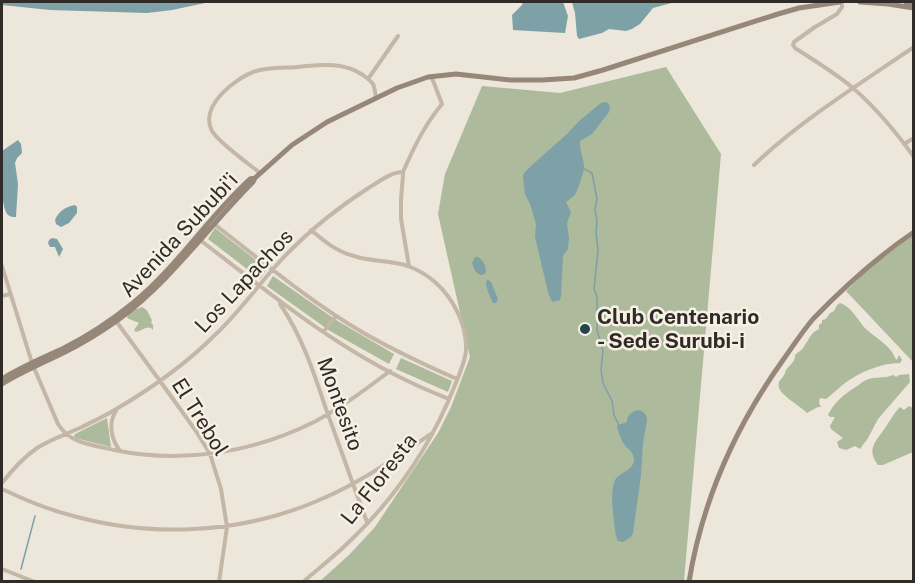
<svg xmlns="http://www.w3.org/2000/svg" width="915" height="583" viewBox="0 0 915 583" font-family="'Public Sans',sans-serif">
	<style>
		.green { fill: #adba9c }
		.water { fill: #7da1a6 }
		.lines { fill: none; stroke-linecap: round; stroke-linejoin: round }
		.stream { stroke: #7da1a6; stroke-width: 1.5 }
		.street { stroke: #c4b7a7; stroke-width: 4 }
		.secondary { stroke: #978779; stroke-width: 5 }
		.poi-dot { fill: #22464d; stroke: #f6f0e5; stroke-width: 2 }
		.labels { text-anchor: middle; stroke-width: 5; stroke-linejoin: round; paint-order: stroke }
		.street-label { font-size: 21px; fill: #312b27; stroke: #f6f0e5 }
		.poi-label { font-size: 21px; font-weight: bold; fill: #312b27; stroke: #f6f0e5; text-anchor: start }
	</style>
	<rect width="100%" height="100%" fill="#ede6da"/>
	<!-- green -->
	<path class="green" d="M666,67L721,154L684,581L319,582L349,555L375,527L438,433L451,407L470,357L438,214L445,174L482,86L560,93Z
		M215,228L267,269L260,279L208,239Z
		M913,235V362L846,291L869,268Z
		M273,276L336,320L394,354L389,364L330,331L267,286Z
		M840,303C850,306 857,318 863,326C874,338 891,344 896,360L898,358V356H900L902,360L900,363C881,363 860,372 845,383C838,388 833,394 826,399L820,398L819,403L821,407H818L807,413C801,407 781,395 779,388C777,381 782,379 784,375C785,374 785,372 786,370C790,364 795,363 795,355C798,352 801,351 803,348C809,340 810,333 819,329V325L822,323V320L826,319L830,313L834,311L837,305Z
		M142,307C149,310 148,314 152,320L151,323L153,325V330C148,324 142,331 136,332L134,330L139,323L127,318L128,315L134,309H137Z
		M401,358L452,381L448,392L396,369Z
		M909,374L910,382L878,419L868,438L860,449L855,446L846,450L839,448L837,442L843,438L831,429L830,426L835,417H830L828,415C833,404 844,394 854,388C858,386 862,382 866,380C876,376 884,379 893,375L896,377L899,375Z
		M909,406L913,408V452L883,465H878C867,451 874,443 883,431C888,424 894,413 900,407L904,410Z
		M107,418L111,447L75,438L74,436L75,434Z"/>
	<!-- water -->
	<path class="water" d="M2,2H210L172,10L147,13L50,10L2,5Z
		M523,2H563L568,16L565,33L513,30L512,15L522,5Z
		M572,2H675L653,8L640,24L632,29L626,31L609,29L602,33L579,39L577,36L575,13Z
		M605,102L608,103L610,107L609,112L592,134L580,141C579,150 584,158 584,167C584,172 578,191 574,196C571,198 569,200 566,202L571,212L567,223L569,238L568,249L563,256L561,296L560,300L553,302L551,300L548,292L535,237L536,224L530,204L525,194L523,176L524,173L532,165L567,134L579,121L601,103Z
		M18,140L21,144L22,153L17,158L15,163L18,184L16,217C13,217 10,217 7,214C0,203 1,166 2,151Z
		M75,205L77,207V213L69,223L61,227L56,224L55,220C59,211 65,207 75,205Z
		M52,238L57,239L63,249L59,257L55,247H50L48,243L49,240Z
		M475,257H478C483,260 488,268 485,274L480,275L475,271L472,263Z
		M488,280L491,282L498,299L496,303H493C490,297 486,288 486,281Z
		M637,410L642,411L646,415L647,421L643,443L641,475L633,533L631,537L623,542L618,541L616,536C614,522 609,492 615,480C620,472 633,471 634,460C634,452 628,450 624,444C621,440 619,433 617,427L618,425L627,422C627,415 631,413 637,410Z"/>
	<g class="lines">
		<!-- stream -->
		<path class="stream" d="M584,169L592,173L597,199L595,210L597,220L596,233L598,250L594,289L597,297V330L603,351L601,370L603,383L612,401L614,415L619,426
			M21,569L35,516
			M17,582L18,581"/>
		<!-- street -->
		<path class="street" d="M842,2V7L837,14L815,27L794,42L793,45L795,48C815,61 835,73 853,88C876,108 896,132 914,157
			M368,79L398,36
			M904,144L914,138
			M754,165C800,121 861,83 914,47
			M403,172C414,147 424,126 442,104L432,78L429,77
			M260,173C249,164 218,142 212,131C199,106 235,78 256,71C269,67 283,68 297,67C320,65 342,61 363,75C367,78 370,80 373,84C375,88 375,93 376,98
			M214,224C262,261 309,301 362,332C393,350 425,365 457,379
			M200,240C267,291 334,347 412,383C424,389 437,394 449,399
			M2,266L32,363L58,424C70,444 93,445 114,450C182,464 252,453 314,422C341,408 366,389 390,371
			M2,296L10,294
			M280,304C302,336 314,373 326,409C340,447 353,485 367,522
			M116,321L160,381L196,431L210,454L221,489L227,527L219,582
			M324,331L336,316
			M116,411C108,423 111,439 120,451
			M2,483C12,470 23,458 37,448C51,439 67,434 82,427C94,421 107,415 118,408C152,388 188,362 216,334C237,314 254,291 273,269C301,237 334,210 370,187C380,181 391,172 403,172V175L401,199V219L409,266
			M2,489C23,499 46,509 70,515C149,538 240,534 317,501C358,484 394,459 431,434
			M2,569L35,582
			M303,582C319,568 336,555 351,540C396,497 432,443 455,385C459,375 465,362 466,351C467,325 454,299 435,282C428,276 416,269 408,266C390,260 371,262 354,256C337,252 324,241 311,230"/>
		<!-- secondary -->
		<path class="secondary" d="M860,2L888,4L914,8
			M906,2L914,3
			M2,379C21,367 43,358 64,348C88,336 112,320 133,303C178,266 208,217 250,179L255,178L292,145L327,122L397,88L428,77L456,74L511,80H542L574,78L603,70L778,14L799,8L840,2
			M2,384C21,372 43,363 63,353C82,344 101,332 118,320C171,281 207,228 253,182L255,178
			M689,582C702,501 736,426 783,360C793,346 802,332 813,319C844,287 877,257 914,232"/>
	</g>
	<!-- markers -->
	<circle class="poi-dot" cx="585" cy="329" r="6"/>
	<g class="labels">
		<!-- street labels -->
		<g class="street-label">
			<text transform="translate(179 235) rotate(-47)" y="7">Avenida Sububi'i</text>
			<text transform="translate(244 281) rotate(-47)" y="7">Los Lapachos</text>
			<text transform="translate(340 404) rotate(70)" y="7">Montesito</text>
			<text transform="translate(200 417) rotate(58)" y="7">El Trebol</text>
			<text transform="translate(379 479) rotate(-52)" y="7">La Floresta</text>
		</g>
		<!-- poi labels -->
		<g class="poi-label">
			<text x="597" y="324">Club Centenario<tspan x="597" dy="24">- Sede Surubi-i</tspan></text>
		</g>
	</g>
	<!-- border -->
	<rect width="915" height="583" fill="none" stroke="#312b27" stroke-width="6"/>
</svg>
